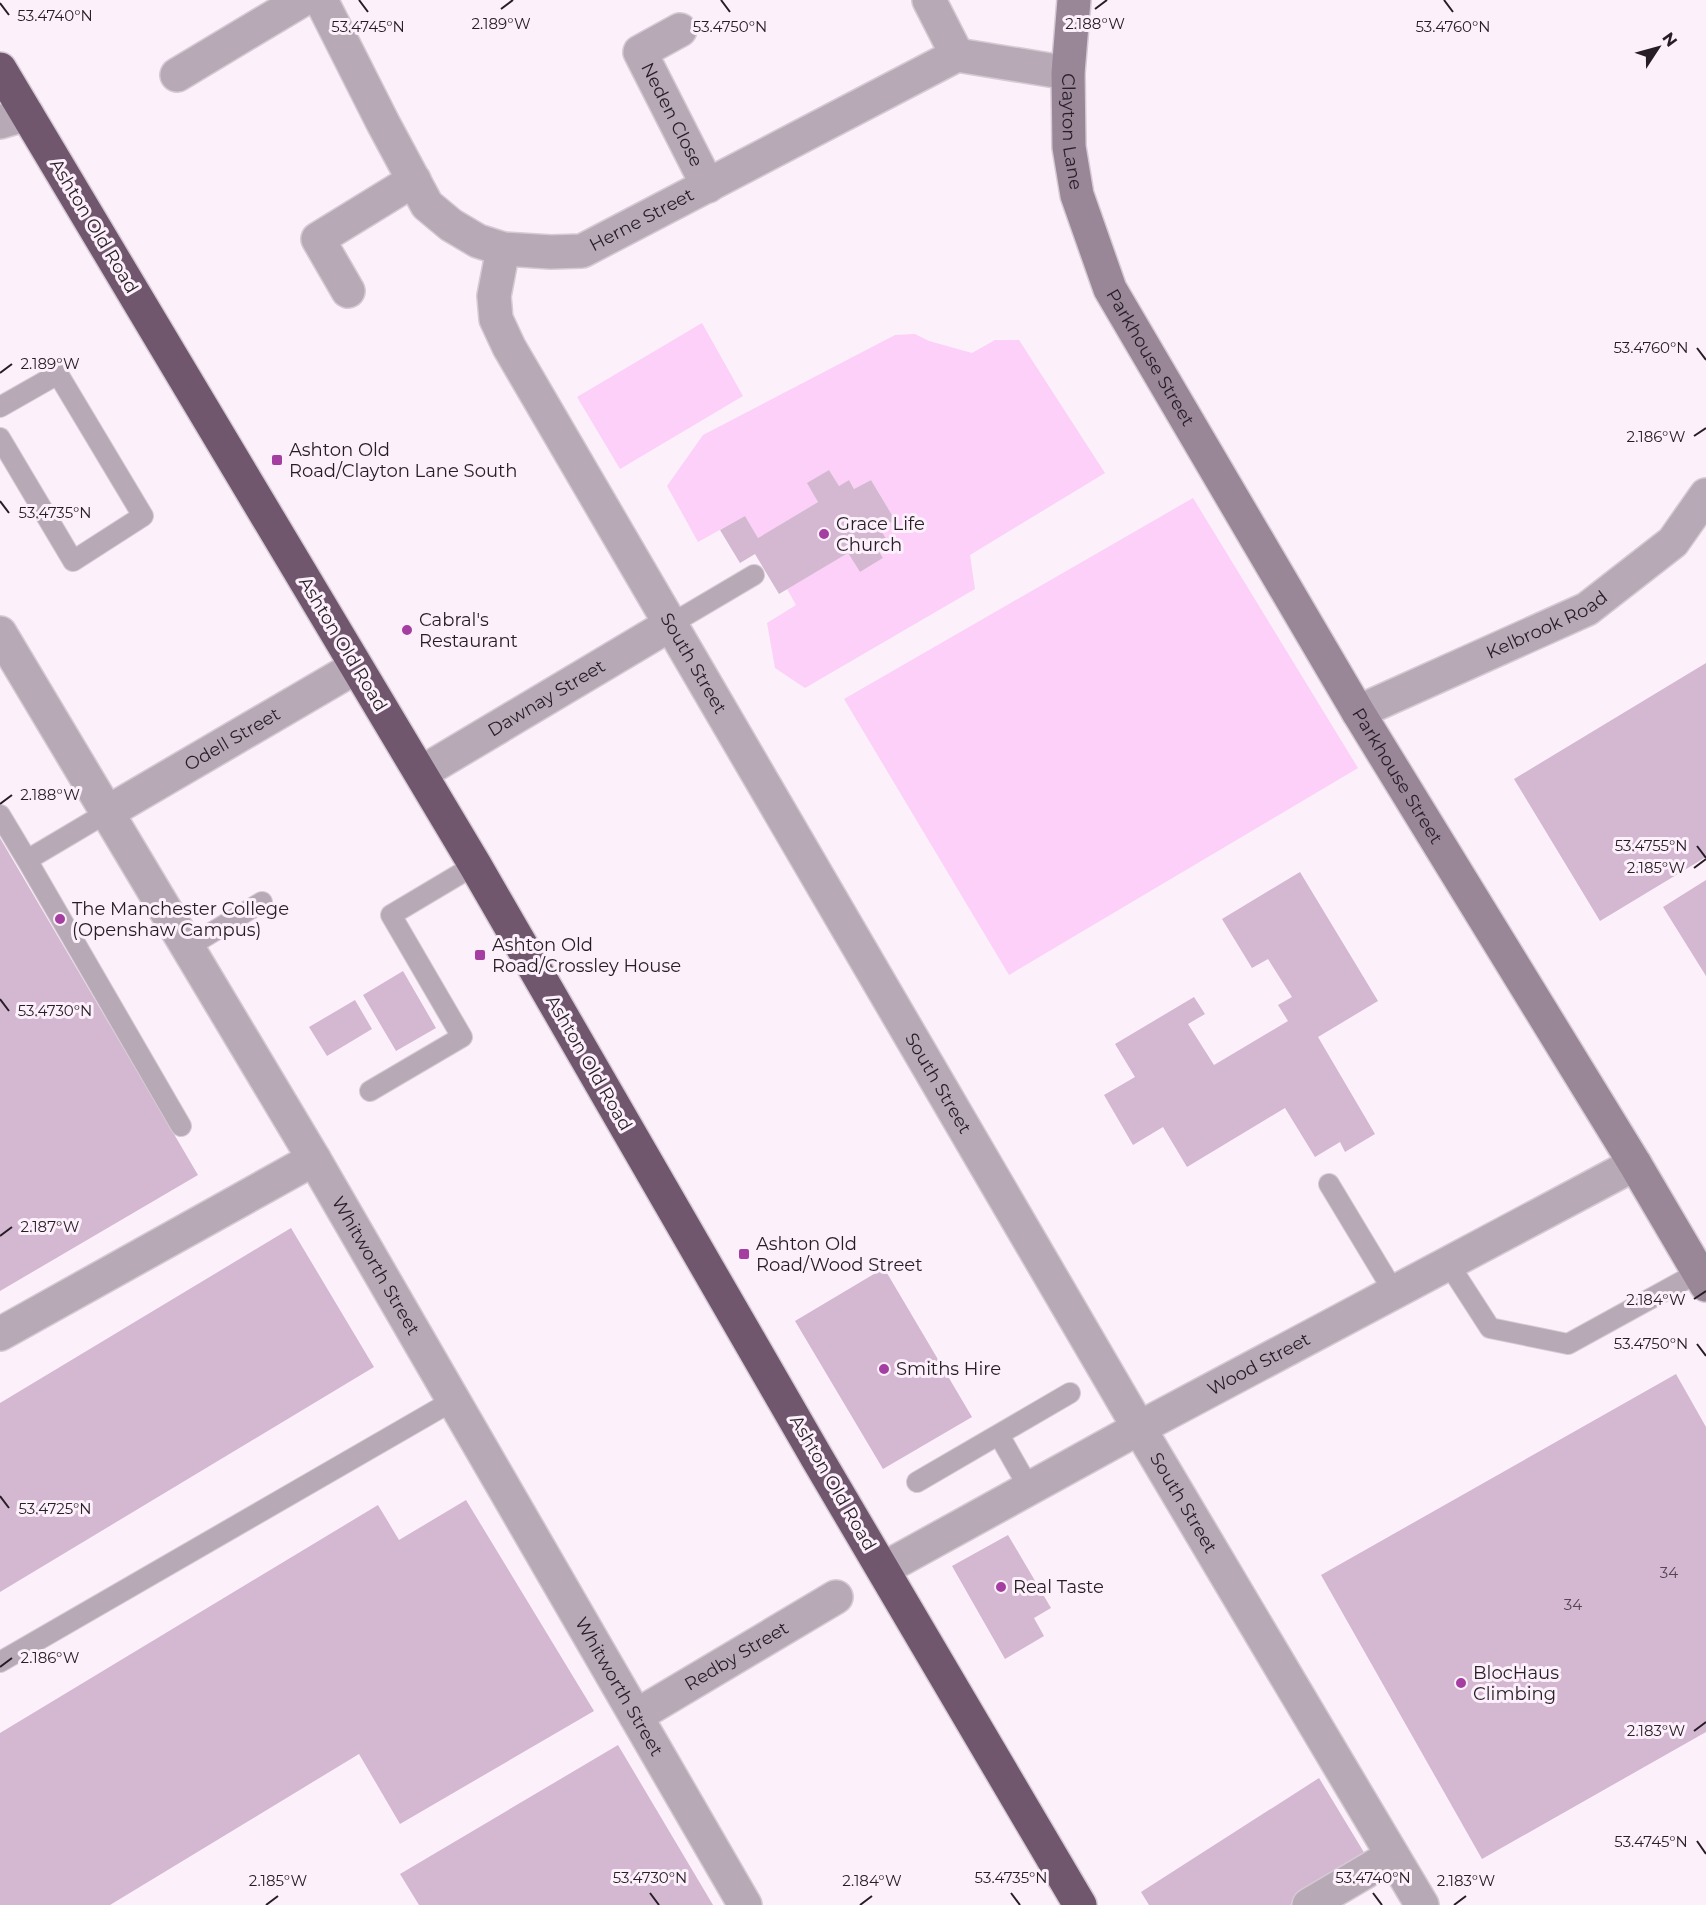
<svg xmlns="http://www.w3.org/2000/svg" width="1706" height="1905" viewBox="0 0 1706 1905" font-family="Montserrat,sans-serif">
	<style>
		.green { fill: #fcd0f8 }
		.building { fill: #d4b7d1 }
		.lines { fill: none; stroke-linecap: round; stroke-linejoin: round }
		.lane-casing { stroke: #d6cad5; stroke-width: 22 }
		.street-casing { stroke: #d6cad5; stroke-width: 36 }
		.secondary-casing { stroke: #d6cad5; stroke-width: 36 }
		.highway-casing { stroke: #d6cad5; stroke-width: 36 }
		.lane { stroke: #b7aab6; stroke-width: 20 }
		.street { stroke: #b7aab6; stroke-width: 33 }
		.secondary { stroke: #998697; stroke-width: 33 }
		.highway { stroke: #70576e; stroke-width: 33 }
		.ticks { fill: none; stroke: #271d27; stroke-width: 2 }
		.poi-dot { fill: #a43ea1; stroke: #fcf0fb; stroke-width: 2 }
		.labels { text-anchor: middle; stroke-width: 6; stroke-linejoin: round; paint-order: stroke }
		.number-label { font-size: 15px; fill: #524452 }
		.street-label { font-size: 18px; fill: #271d27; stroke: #fcf0fb }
		.poi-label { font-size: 18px; fill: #271d27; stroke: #fcf0fb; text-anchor: start }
		.ticks-label { font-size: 15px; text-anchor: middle; fill: #271d27; stroke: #fcf0fb; stroke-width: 6; stroke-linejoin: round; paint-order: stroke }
	</style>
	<rect width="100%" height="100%" fill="#fcf0fb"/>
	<!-- green -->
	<path class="green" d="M702,323L743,396L620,469L577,397Z
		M915,334L929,341L972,353L995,340H1019L1105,473L970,555L975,589L805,688L775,668L767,623L796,605L787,589L848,553L860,572L883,558L876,544L880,529L895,520L871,480L854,489L849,480L839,486L829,470L808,483L818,502L758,538L745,516L698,542L667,486L703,435L895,335Z
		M1193,498L1358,768L1009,975L844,699Z"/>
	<!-- building -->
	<path class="building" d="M829,470L839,486L849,480L854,489L871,480L895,520L880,529L888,542L877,548L883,558L860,572L848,553L779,594L755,554L740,563L720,530L745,516L758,538L818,502L807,483Z
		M1706,663V857L1600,921L1514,779Z
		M0,838L198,1175L0,1291Z
		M1300,872L1378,1001L1318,1037L1375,1134L1345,1152L1340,1142L1315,1157L1285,1108L1187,1167L1163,1127L1133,1145L1104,1095L1135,1077L1115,1044L1194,997L1205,1014L1188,1024L1214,1065L1288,1021L1278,1005L1292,997L1268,959L1252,968L1222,919Z
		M1706,880V976L1663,907Z
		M403,971L436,1028L396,1051L363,995Z
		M355,1000L372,1029L327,1056L309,1027Z
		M291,1228L374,1367L0,1592V1403Z
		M884,1268L972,1417L883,1469L795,1321Z
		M1676,1374L1706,1427V1732L1482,1859L1321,1575Z
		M466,1500L594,1711L400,1824L359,1754L110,1905H0V1733L378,1505L399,1540Z
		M1008,1535L1051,1608L1034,1618L1044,1636L1005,1659L952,1566Z
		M618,1745L713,1905H419L400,1874Z
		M1319,1778L1368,1859L1290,1905H1149L1141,1892Z"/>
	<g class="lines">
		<!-- lane casing -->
		<g class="lane-casing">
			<path id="lane" d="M0,407L58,374L143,516L73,561L0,438
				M671,624L754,575
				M108,812L27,860L181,1126
				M0,815L27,860
				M188,947L262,902
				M370,1091L462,1037L391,915L475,865
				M1329,1184L1394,1292
				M1448,1263L1490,1328L1568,1344L1699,1272
				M999,1435L1029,1488
				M917,1482L1070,1393
				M0,1662L454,1400"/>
		</g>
		<!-- street casing -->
		<g class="street-casing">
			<g id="street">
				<path id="s1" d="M321,0L383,123L427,205L451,225L478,241L503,249L551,252L582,251L957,55L1068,73"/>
				<path d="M929,0L957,55"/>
				<path id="s2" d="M680,30L640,52L708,186"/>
				<path d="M177,75L302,0"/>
				<path d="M0,122L27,114"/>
				<path id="s3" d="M503,249L494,296L496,319L509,347L1139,1428L1422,1905"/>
				<path d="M348,291L318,239L414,180"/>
				<path id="s4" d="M0,633L314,1159L745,1905"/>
				<path id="s5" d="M1358,712L1587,609L1673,542L1706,495"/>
				<path id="s6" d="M421,773L671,624"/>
				<path id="s7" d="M108,812L356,667"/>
				<path d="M0,1334L314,1159"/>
				<path id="s8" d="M883,1569L1139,1428L1635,1164"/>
				<path id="s9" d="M636,1716L836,1597"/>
				<path d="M1309,1905L1392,1856"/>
			</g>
		</g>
		<!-- secondary casing -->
		<g class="secondary-casing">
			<g id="secondary">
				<path id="s10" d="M1074,0L1068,73L1069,147L1077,195L1110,289L1358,712L1635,1164L1706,1285"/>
			</g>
		</g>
		<!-- highway casing -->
		<g class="highway-casing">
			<path id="highway" d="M0,69L475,865L817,1458L1080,1905"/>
		</g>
		<!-- lane -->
		<use href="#lane" class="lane"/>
		<!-- street -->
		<use href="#street" class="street"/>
		<!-- secondary -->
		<use href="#secondary" class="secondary"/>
		<!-- highway -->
		<use href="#highway" class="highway"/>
	</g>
	<!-- ticks -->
	<path class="ticks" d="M359,0L368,12M721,0L730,12M1444,0L1453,12M0,3L9,15M501,9L513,0M1095,9L1107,0M1697,348L1706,360M0,373L12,364M1694,436L1706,428M0,501L9,513M0,804L12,795M1697,846L1706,858M1694,868L1706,859M0,999L9,1011M0,1236L12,1227M1694,1299L1706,1291M1697,1344L1706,1356M0,1496L9,1508M0,1667L12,1658M1694,1731L1706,1722M1697,1841L1706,1854M650,1893L659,1905M1011,1893L1020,1905M1373,1893L1382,1905M266,1905L278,1896M860,1905L872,1896M1454,1905L1466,1896"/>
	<!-- markers -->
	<g class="poi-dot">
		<rect x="271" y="454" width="12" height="12" rx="3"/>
		<circle cx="824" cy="534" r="6"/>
		<circle cx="407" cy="630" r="6"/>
		<circle cx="60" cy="919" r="6"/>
		<rect x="474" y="949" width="12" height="12" rx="3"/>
		<rect x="738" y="1248" width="12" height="12" rx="3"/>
		<circle cx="884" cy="1369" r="6"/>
		<circle cx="1001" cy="1587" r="6"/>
		<circle cx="1461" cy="1683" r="6"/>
	</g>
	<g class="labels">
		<!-- number labels -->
		<g class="number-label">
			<text x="1669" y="1578">34</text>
			<text x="1573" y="1610">34</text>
		</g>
		<!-- street labels -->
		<g class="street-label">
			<text dy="6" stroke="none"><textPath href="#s2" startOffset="116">Neden Close</textPath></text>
			<text dy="6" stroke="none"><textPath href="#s10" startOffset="132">Clayton Lane</textPath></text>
			<text dy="6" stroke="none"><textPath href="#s1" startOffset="466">Herne Street</textPath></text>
			<text transform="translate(94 226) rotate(59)" y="6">Ashton Old Road</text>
			<text dy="6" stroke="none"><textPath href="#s10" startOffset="375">Parkhouse Street</textPath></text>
			<text dy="6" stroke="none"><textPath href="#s5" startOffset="208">Kelbrook Road</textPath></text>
			<text transform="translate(343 644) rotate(59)" y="6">Ashton Old Road</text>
			<text dy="6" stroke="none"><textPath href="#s3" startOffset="468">South Street</textPath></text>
			<text dy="6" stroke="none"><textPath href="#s6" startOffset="146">Dawnay Street</textPath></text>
			<text dy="6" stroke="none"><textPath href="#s7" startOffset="144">Odell Street</textPath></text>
			<text dy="6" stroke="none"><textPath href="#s10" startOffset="861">Parkhouse Street</textPath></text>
			<text transform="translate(589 1063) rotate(60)" y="6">Ashton Old Road</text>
			<text dy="6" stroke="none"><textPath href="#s3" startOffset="954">South Street</textPath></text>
			<text dy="6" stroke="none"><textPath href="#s4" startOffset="736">Whitworth Street</textPath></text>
			<text dy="6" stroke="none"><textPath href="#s8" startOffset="428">Wood Street</textPath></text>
			<text transform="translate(833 1483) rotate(60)" y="6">Ashton Old Road</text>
			<text dy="6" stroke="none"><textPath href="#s3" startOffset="1440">South Street</textPath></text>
			<text dy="6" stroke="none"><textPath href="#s9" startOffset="117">Redby Street</textPath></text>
			<text dy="6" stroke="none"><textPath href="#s4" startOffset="1222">Whitworth Street</textPath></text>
		</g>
		<!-- poi labels -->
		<g class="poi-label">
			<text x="289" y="456">Ashton Old<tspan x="289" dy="21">Road/Clayton Lane South</tspan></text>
			<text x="836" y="530">Grace Life<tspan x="836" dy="21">Church</tspan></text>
			<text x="419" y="626">Cabral's<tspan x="419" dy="21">Restaurant</tspan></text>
			<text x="72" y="915">The Manchester College<tspan x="72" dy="21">(Openshaw Campus)</tspan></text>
			<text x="492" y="951">Ashton Old<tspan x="492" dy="21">Road/Crossley House</tspan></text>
			<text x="756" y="1250">Ashton Old<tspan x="756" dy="21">Road/Wood Street</tspan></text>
			<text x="896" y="1375">Smiths Hire</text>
			<text x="1013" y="1593">Real Taste</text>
			<text x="1473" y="1679">BlocHaus<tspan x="1473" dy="21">Climbing</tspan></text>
		</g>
	</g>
	<g class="ticks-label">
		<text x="55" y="21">53.4740°N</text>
		<text x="501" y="29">2.189°W</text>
		<text x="1095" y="29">2.188°W</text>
		<text x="730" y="32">53.4750°N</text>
		<text x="368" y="32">53.4745°N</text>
		<text x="1453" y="32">53.4760°N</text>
		<text x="1651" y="353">53.4760°N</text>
		<text x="50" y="369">2.189°W</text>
		<text x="1656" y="442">2.186°W</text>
		<text x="55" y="518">53.4735°N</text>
		<text x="50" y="800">2.188°W</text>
		<text x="1651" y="851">53.4755°N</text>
		<text x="1656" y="873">2.185°W</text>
		<text x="55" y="1016">53.4730°N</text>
		<text x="50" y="1232">2.187°W</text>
		<text x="1656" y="1305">2.184°W</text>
		<text x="1651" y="1349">53.4750°N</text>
		<text x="55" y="1514">53.4725°N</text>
		<text x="50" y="1663">2.186°W</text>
		<text x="1656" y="1736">2.183°W</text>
		<text x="1651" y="1847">53.4745°N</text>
		<text x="650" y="1883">53.4730°N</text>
		<text x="1011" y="1883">53.4735°N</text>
		<text x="1373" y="1883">53.4740°N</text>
		<text x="278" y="1886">2.185°W</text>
		<text x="872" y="1886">2.184°W</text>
		<text x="1466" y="1886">2.183°W</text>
	</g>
	<!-- north arrow -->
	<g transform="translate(1658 48) rotate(54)" stroke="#fcf0fb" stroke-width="4.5" paint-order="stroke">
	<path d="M0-4.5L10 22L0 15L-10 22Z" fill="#271d27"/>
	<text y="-9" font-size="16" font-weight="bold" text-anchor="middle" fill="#271d27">N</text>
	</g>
</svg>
